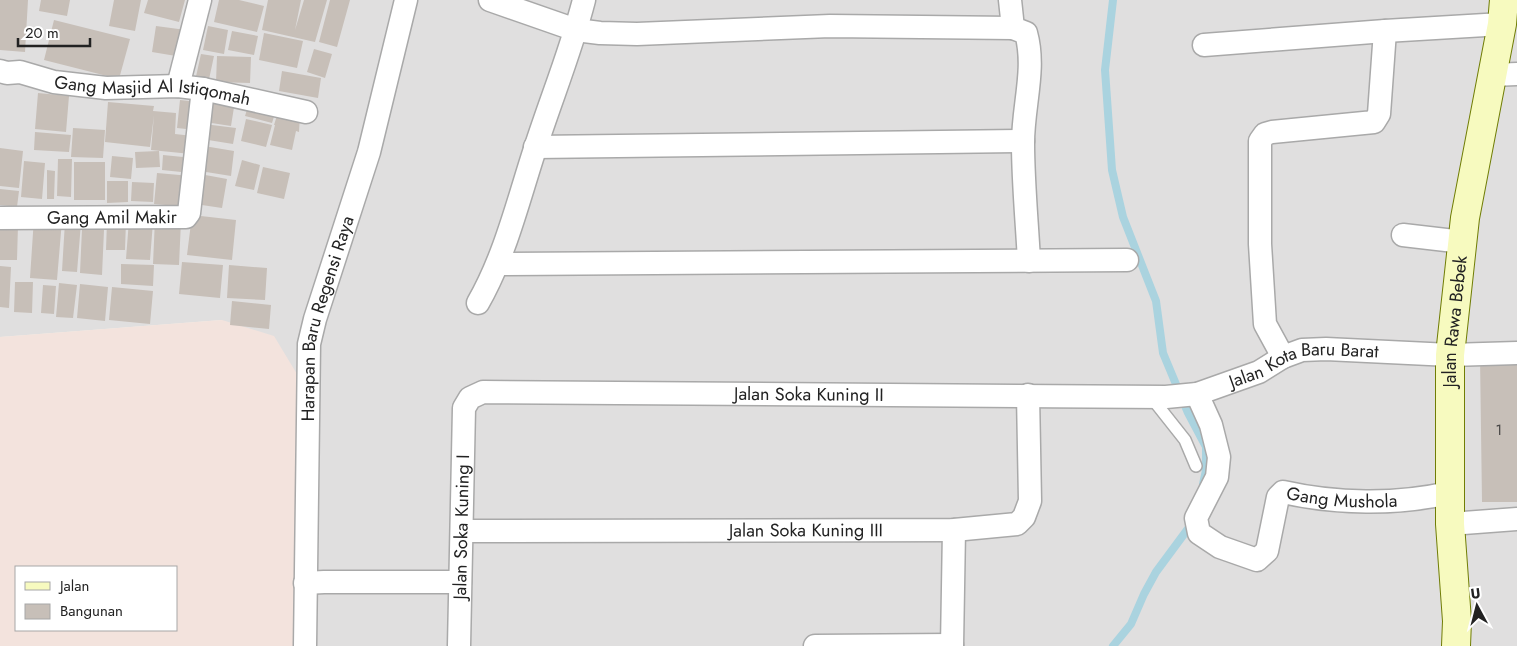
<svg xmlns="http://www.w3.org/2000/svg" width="1517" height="646" viewBox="0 0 1517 646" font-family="Jost,sans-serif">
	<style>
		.residential { fill: #e0dfdf }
		.military { fill: #f3e3dd; fill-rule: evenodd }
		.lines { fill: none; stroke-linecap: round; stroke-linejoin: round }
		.stream { stroke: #aad3df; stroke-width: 8 }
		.building { fill: #c7bfb8 }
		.lane-casing { stroke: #a9a9a9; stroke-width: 14 }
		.street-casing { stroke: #a9a9a9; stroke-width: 25 }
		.secondary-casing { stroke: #707d05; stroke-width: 30 }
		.lane { stroke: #fff; stroke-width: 11 }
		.street { stroke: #fff; stroke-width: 22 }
		.secondary { stroke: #f7fabf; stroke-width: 28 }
		.labels { text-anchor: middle; stroke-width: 4; stroke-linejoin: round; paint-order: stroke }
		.number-label { font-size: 15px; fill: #4b4948 }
		.street-label { font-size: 18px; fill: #222; stroke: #fff }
	</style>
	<rect width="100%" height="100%" fill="#f2efe9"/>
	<!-- residential -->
	<path class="residential" d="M0,0H1517V646H296L222,320L0,337Z"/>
	<!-- military -->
	<path class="military" d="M222,320L274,336L303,384L296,646H0V337ZM16,567H176V630H16Z"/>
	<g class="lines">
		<!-- stream -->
		<path class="stream" d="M1113,0L1105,70L1112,170L1123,217L1156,301L1163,353L1188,413L1206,447V470L1203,484
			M1113,646L1131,624L1144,594L1156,572L1193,522"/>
	</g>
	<!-- building -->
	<path class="building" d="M0,0H28L25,52L0,50Z
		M41,0H70L67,16L39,11Z
		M114,0H141L135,31L109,26Z
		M148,0H185L179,22L144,13Z
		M219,0H239L264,6L257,32L214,22Z
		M268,0H301L295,30L304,0H327L315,42L262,30Z
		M330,0H350L337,47L319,42Z
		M54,20L130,39L119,79L44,60Z
		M156,26L186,30L182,57L152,52Z
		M208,26L228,30L224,54L203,50Z
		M232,31L258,36L254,55L228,50Z
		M264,33L303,41L297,68L259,60Z
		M314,49L332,54L325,78L307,72Z
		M201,54L214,56L208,84L195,81Z
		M217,56L251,57L250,83L216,82Z
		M282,71L321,78L318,98L279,91Z
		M38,93L69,96L66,132L35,129Z
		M211,97L235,101L231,126L205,122Z
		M180,100L198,102L195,130L177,128Z
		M250,100L277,107L272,123L245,116Z
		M108,102L154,106L153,111L176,113L175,134L193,136L191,154L151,150L154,115L150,147L105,142Z
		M279,109L300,114L299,132L296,131L292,150L270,145L275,125H274Z
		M246,119L272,125L266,147L241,141Z
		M204,124L236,128L233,144L202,139Z
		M73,128L105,130L103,158L71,157Z
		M35,132L71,135L69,152L34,150Z
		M204,146L234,151L231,176L200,171Z
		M0,148L23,151L19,188L0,186Z
		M159,151L160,167L136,168L135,152Z
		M163,155L193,158L191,173L162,170Z
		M112,156L133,158L131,179L110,177Z
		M58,159H72L71,197L57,196Z
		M242,160L260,165L254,190L235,186Z
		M24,161L45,163L42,199L21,197Z
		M74,162H105V200H74Z
		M263,167L290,173L284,199L257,193Z
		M47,170L55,171L54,199H47Z
		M157,173L191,176L188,207L154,204Z
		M200,174L227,179L222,208L195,204Z
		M107,181H128V202L107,203Z
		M132,182L154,183L153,202L131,201Z
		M0,189L19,191L17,207L0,205Z
		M192,215L236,220L232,260L187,255Z
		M34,218L62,220L57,280L30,278Z
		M155,219L181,221L179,265L153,264Z
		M129,220L153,222L150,260L126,259Z
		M107,221H126L125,250H106Z
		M65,222L81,223L77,272L62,271Z
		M0,225H18L17,260H0Z
		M82,229L104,230L102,275L80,273Z
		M182,262L223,265L220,298L179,294Z
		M121,264L154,265L153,286L121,284Z
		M229,265L267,268L265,300L227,298Z
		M0,266L11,267L9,308L0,307Z
		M15,282H33L32,313L14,312Z
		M59,283L77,285L73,318L56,317Z
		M80,284L108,287L105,321L77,318Z
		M43,285L56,286L54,314L41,313Z
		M112,287L153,291L150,324L109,320Z
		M232,301L271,305L269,329L230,325Z
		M1480,357H1517V502H1482Z"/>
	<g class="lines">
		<!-- lane casing -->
		<g class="lane-casing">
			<path id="lane" d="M1151,397L1185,440L1196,466"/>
		</g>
		<!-- street casing -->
		<g class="street-casing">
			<g id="street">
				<path d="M490,0L576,30L600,33L637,34L830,26L1013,28"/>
				<path d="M1010,0L1013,28L1026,33C1036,69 1023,105 1023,143C1023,182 1027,222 1029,261"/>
				<path d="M1204,45L1385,31L1502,24"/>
				<path id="s1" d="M0,71L7,73L20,72L54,82L106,88L178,86L203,89L306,112"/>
				<path d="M1492,75L1517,74"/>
				<path d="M178,86L200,0"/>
				<path d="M535,147L1023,141"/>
				<path id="s2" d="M0,218L186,217L189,213L203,89"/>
				<path d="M1403,235L1463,242"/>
				<path d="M498,264L1127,260"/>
				<path d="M478,303C505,256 518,201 535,149C551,99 571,51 584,0"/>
				<path d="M1283,357L1265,324L1260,244V141L1265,134L1272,132L1374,122L1379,114L1385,31"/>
				<path id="s3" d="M1197,394L1211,425L1219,457L1217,477L1196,518L1199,533L1220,547L1257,560L1267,551L1278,497L1283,492C1336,504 1396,505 1449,493"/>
				<path d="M1450,524L1517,519"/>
				<path id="s4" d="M462,531L954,530L1017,524L1024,517L1030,501L1028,395"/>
				<path d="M305,583L324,582H460"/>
				<path id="s5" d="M305,646L309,344L315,319L369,152L406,0"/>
				<path id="s6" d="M459,646L464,408L470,398L483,392L1166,397L1197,394L1259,372L1283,357L1302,350L1326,349L1450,355L1517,353"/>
				<path d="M815,646L952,645"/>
				<path d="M952,646L954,530"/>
			</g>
		</g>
		<!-- secondary casing -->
		<g class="secondary-casing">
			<g id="secondary">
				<path id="s7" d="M1456,646L1457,621L1450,524V355L1465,218L1502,24L1504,0"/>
			</g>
		</g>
		<!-- lane -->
		<use href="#lane" class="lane"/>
		<!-- street -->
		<use href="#street" class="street"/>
		<!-- secondary -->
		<use href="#secondary" class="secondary"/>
	</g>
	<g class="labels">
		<!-- number labels -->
		<g class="number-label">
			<text x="1499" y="435">1</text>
		</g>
		<!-- street labels -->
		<g class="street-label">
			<text dy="6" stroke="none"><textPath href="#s1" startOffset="155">Gang Masjid Al Istiqomah</textPath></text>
			<text dy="6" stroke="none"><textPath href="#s2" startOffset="112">Gang Amil Makir</textPath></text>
			<text dy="6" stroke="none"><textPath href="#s5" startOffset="330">Harapan Baru Regensi Raya</textPath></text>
			<text dy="6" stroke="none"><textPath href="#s7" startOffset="325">Jalan Rawa Bebek</textPath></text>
			<text dy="6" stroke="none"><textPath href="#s6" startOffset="1091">Jalan Kota Baru Barat</textPath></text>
			<text dy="6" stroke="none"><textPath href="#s6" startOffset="590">Jalan Soka Kuning II</textPath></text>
			<text dy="6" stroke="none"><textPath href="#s3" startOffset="348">Gang Mushola</textPath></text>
			<text dy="6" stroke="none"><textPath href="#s6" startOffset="119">Jalan Soka Kuning I</textPath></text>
			<text dy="6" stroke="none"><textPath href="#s4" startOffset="344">Jalan Soka Kuning III</textPath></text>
		</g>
	</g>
	<!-- legend -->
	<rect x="15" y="566" width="162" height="65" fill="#ffffff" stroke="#a7a7a7"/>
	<rect x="25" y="582" width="25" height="8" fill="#f7fabf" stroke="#a7a7a7"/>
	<text x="60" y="591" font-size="15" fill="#222222">Jalan</text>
	<rect x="25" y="604" width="25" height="15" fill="#c7bfb8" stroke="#a7a7a7"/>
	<text x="60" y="616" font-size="15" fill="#222222">Bangunan</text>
	<!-- north arrow -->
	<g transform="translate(1477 606) rotate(353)" stroke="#ffffff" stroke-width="4" paint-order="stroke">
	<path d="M0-4L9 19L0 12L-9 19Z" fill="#222222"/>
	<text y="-8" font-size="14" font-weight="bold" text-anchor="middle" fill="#222222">U</text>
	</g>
	<!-- scale -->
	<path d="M18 38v8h72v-8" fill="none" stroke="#222222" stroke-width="2.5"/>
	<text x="25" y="38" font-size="15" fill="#222222" stroke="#ffffff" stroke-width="4" paint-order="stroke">20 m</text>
</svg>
